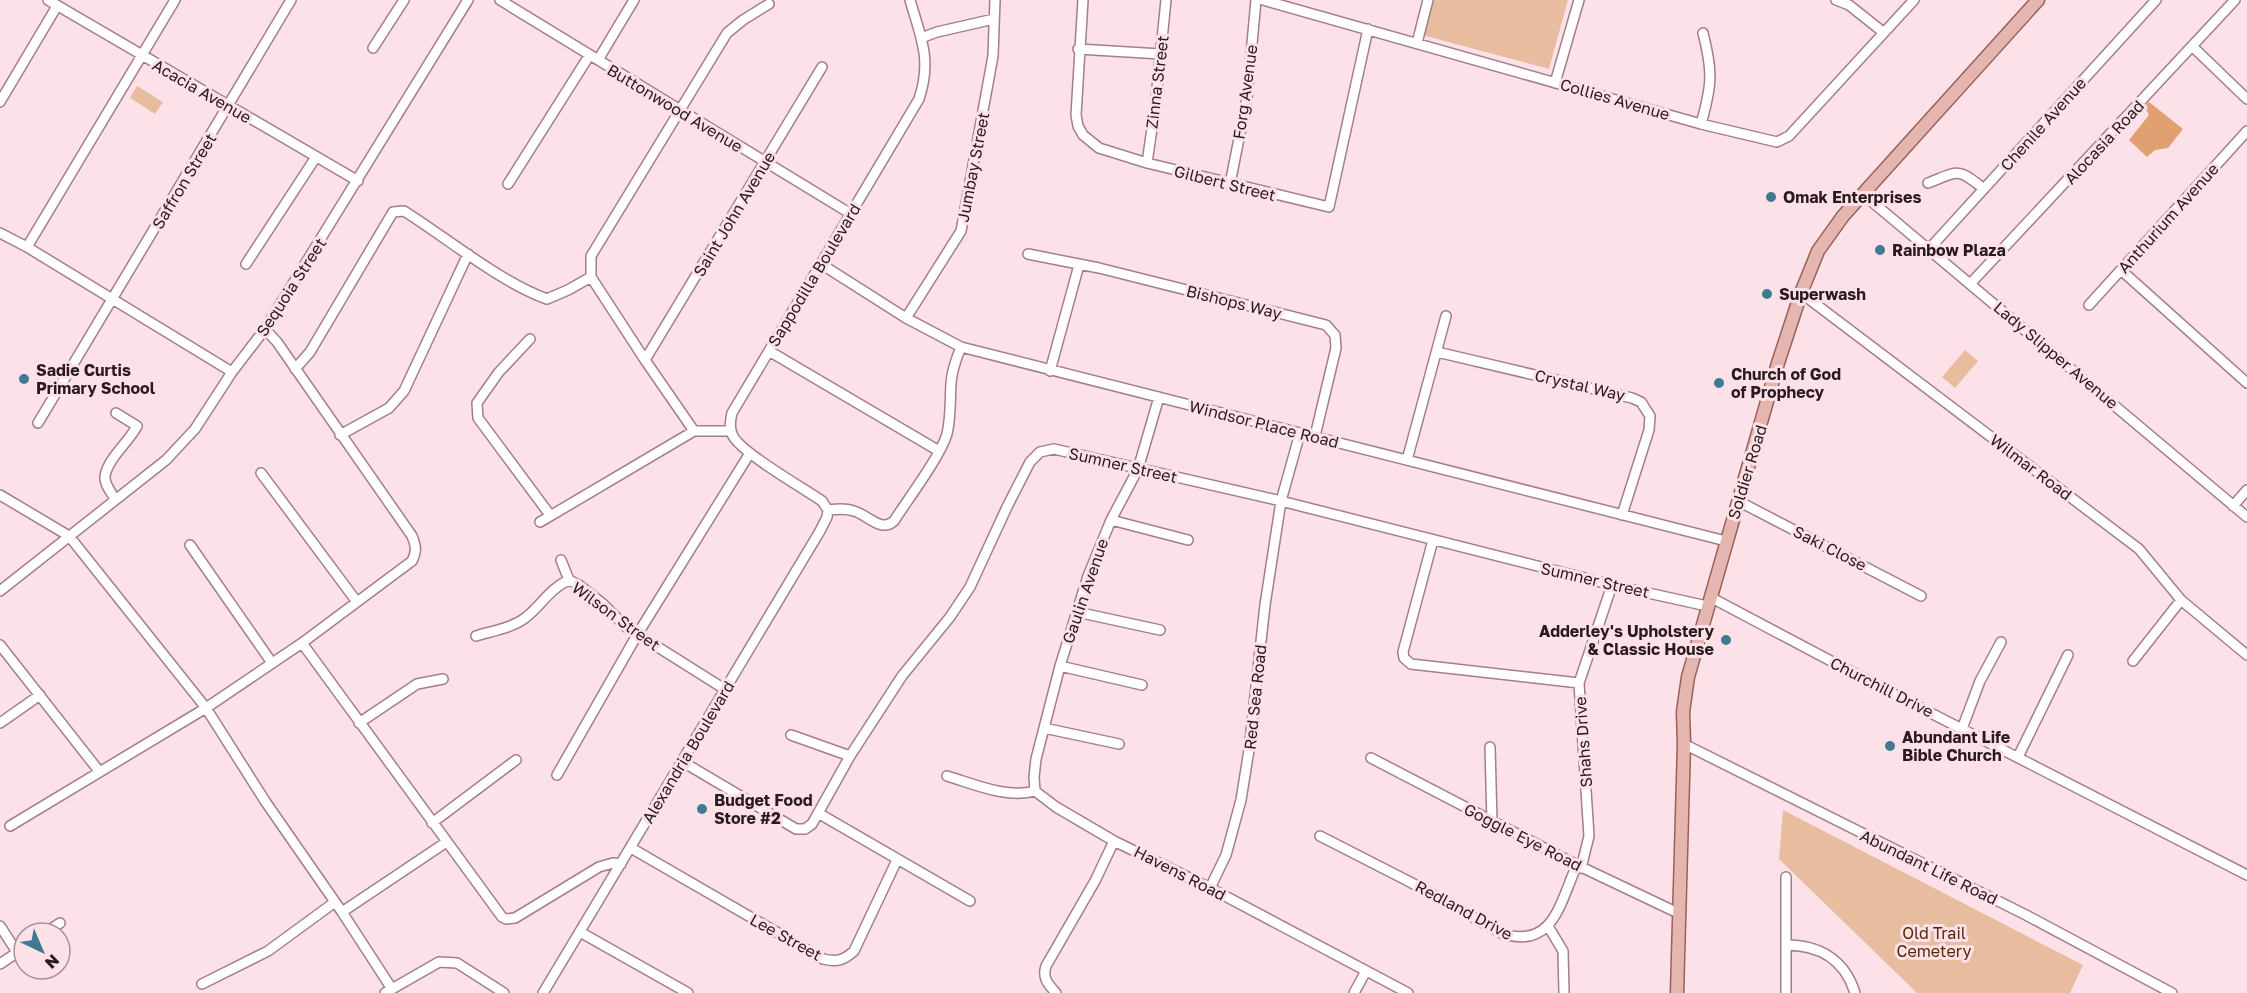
<svg xmlns="http://www.w3.org/2000/svg" width="2247" height="993" viewBox="0 0 2247 993" font-family="'Golos Text',sans-serif">
	<style>
		.green { fill: #e8bc9e }
		.forest { fill: #e1a072 }
		.lines { fill: none; stroke-linecap: round; stroke-linejoin: round }
		.minor-casing { stroke: #a57e88; stroke-width: 12 }
		.major-casing { stroke: #986059; stroke-width: 15 }
		.minor { stroke: #fff; stroke-width: 9 }
		.major { stroke: #e5b6af; stroke-width: 12 }
		.poi-dot { fill: #3e7a91; stroke: #fce2e8; stroke-width: 2 }
		.labels { text-anchor: middle; stroke-width: 6; stroke-linejoin: round; paint-order: stroke }
		.street-label { font-size: 16px; fill: #291a1e; stroke: #fce2e8 }
		.poi-label { font-size: 16px; font-weight: bold; fill: #291a1e; stroke: #fce2e8; text-anchor: start }
		.park-label { font-size: 16px; fill: #522903; stroke: #fce2e8 }
	</style>
	<rect width="100%" height="100%" fill="#fce2e8"/>
	<!-- green -->
	<path class="green" d="M1431,0H1568L1549,69L1422,35Z
		M137,86L163,102L155,114L130,98Z
		M1965,350L1978,361L1955,388L1942,377Z
		M1783,810L2083,965L2070,993H1917L1779,859Z"/>
	<!-- forest -->
	<path class="forest" d="M2149,102L2183,129L2168,148L2155,150L2147,157L2129,140L2149,115L2144,106Z"/>
	<g class="lines">
		<!-- minor casing -->
		<g class="minor-casing">
			<path id="minor" d="M48,0L358,181
				M500,0L851,214
				M1083,0L1076,115L1078,126L1083,135L1099,148L1147,163L1329,207L1368,29
				M1263,0L1701,124L1777,142L1789,136L1914,0
				M1836,0L1849,5L1883,32
				M921,38L937,32L994,19
				M1417,43L1428,0
				M2193,47L2247,99
				M373,48L404,0
				M1078,49L1161,54
				M598,60L634,0
				M1555,83L1579,0
				M0,102L57,6
				M1701,124C1712,85 1713,72 1703,33
				M1147,163L1155,108L1166,0
				M1928,183C1959,171 1957,167 1984,189
				M508,184L589,56
				M1230,184L1247,98L1256,0
				M1864,195L2247,517
				M0,233L27,247L232,372
				M27,247L175,0
				M1930,248L2156,0
				M1028,254L1099,268L1326,325L1335,335L1336,348L1315,436
				M246,264L316,157
				M821,264L906,318L961,347L1726,541
				M2121,270L2247,383
				M1971,283L2235,0
				M1801,293L2139,549L2181,600L2247,655
				M2089,305L2247,131
				M906,318L961,231L993,56L995,0
				M530,339L499,372L477,403L478,418L550,515
				M769,351L939,451
				M1437,352L1632,398L1641,402L1650,416L1649,430L1622,515
				M645,360L822,67
				M295,369L310,352L393,212L404,211C447,238 500,282 547,299L568,290L591,277
				M1050,371L1079,265
				M38,423L291,0
				M694,431L645,360L591,277V256L727,33L743,20L769,4
				M340,435L389,408L404,391L468,254
				M1407,460L1446,316
				M261,473L357,602
				M0,495L69,536L206,708L265,801L342,912L392,989
				M115,499C111,492 104,484 105,476C108,458 129,442 137,426L116,413
				M1738,501L1921,596
				M2233,506L2247,490
				M828,510L822,501C803,488 742,453 733,436C729,429 730,421 732,413L919,99C932,60 921,38 910,0
				M828,510C837,509 845,508 854,511C868,515 881,533 894,521C908,499 940,457 947,434C951,417 950,400 951,383C952,370 956,359 961,347
				M1111,520L1188,540
				M540,522L694,431H731
				M1433,540L1403,652L1404,658L1411,664L1579,683
				M190,545L272,663
				M561,560L569,580
				M0,591L166,460L195,429L232,372L265,329L468,0
				M1710,597L1882,688L2247,875
				M1077,612L1160,630
				M476,636C492,631 512,628 525,618C541,606 550,588 569,580L579,585L603,604L626,627L726,690
				M302,643L502,917L506,919L515,918L599,867L613,863L621,864
				M0,645L99,771
				M2133,661L2181,600
				M1060,666L1142,685
				M0,723L40,695
				M359,723L417,684L443,679
				M1044,728L1119,744
				M1962,729L1980,681L2001,642
				M791,735L850,756
				M1684,744L2026,915L2172,993
				M1490,747L1492,821
				M2018,757L2068,655
				M1371,758L1577,865L1678,913
				M683,762L796,829H805L812,824L850,756L902,676L950,617L970,587L1007,507L1030,462L1040,452L1054,449L1281,501L1612,585L1707,606
				M557,775L637,635L750,453
				M947,776C974,784 1007,799 1035,791
				M1035,791L1056,807L1114,841L1210,888L1408,993
				M1035,791L1034,777L1036,759L1060,666L1088,576L1111,520L1138,469L1159,397
				M818,813L970,901
				M432,823L516,760
				M10,826L206,708L302,643L412,561C417,551 416,546 412,536L277,342L265,329
				M1320,836L1410,882L1503,934C1554,949 1560,902 1577,865
				M631,848L823,959C837,962 843,961 854,951L897,860
				M1581,868L1589,836L1579,683L1612,585
				M1210,888L1226,855L1241,800L1249,750L1265,605L1281,501L1300,433
				M342,912L445,843
				M0,926L17,952
				M1548,926L1563,951L1564,993
				M580,932L688,993
				M45,933L60,923
				M1786,945C1820,945 1845,960 1855,993
				M0,964L24,948
				M202,984L268,951L335,902
				M385,993L439,962L457,963L504,993
				M543,993L820,531L827,517L828,510
				M1056,993C1048,984 1042,978 1046,966L1095,881L1114,841
				M1354,993L1366,971
				M1786,993V877"/>
		</g>
		<!-- major casing -->
		<g class="major-casing">
			<path id="major" d="M1677,993L1684,744L1683,712L1688,677L1778,363L1801,293L1818,251L1843,216L2038,0"/>
		</g>
		<!-- minor -->
		<use href="#minor" class="minor"/>
		<!-- major -->
		<use href="#major" class="major"/>
	</g>
	<!-- markers -->
	<g class="poi-dot">
		<circle cx="1771" cy="197" r="6"/>
		<circle cx="1880" cy="250" r="6"/>
		<circle cx="1767" cy="294" r="6"/>
		<circle cx="24" cy="379" r="6"/>
		<circle cx="1719" cy="383" r="6"/>
		<circle cx="1726" cy="640" r="6"/>
		<circle cx="1890" cy="746" r="6"/>
		<circle cx="702" cy="809" r="6"/>
	</g>
	<g class="labels">
		<!-- street labels -->
		<g class="street-label">
			<text transform="translate(1157 82) rotate(-83)" y="6">Zinna Street</text>
			<text transform="translate(202 91) rotate(30)" y="6">Acacia Avenue</text>
			<text transform="translate(1245 92) rotate(-82)" y="6">Forg Avenue</text>
			<text transform="translate(1615 99) rotate(16)" y="6">Collies Avenue</text>
			<text transform="translate(675 108) rotate(31)" y="6">Buttonwood Avenue</text>
			<text transform="translate(2043 124) rotate(-48)" y="6">Chenile Avenue</text>
			<text transform="translate(2104 142) rotate(-47)" y="6">Alocasia Road</text>
			<text transform="translate(973 167) rotate(-79)" y="6">Jumbay Street</text>
			<text transform="translate(184 181) rotate(-59)" y="6">Saffron Street</text>
			<text transform="translate(1225 183) rotate(14)" y="6">Gilbert Street</text>
			<text transform="translate(734 214) rotate(-59)" y="6">Saint John Avenue</text>
			<text transform="translate(2168 218) rotate(-48)" y="6">Anthurium Avenue</text>
			<text transform="translate(814 275) rotate(-59)" y="6">Sappodilla Boulevard</text>
			<text transform="translate(291 287) rotate(-57)" y="6">Sequoia Street</text>
			<text transform="translate(1234 302) rotate(14)" y="6">Bishops Way</text>
			<text transform="translate(2056 355) rotate(40)" y="6">Lady Slipper Avenue</text>
			<text transform="translate(1580 385) rotate(13)" y="6">Crystal Way</text>
			<text transform="translate(1264 424) rotate(14)" y="6">Windsor Place Road</text>
			<text transform="translate(1123 465) rotate(13)" y="6">Sumner Street</text>
			<text transform="translate(2031 467) rotate(37)" y="6">Wilmar Road</text>
			<text transform="translate(1747 472) rotate(-73)" y="6">Soldier Road</text>
			<text transform="translate(1830 548) rotate(27)" y="6">Saki Close</text>
			<text transform="translate(1595 580) rotate(13)" y="6">Sumner Street</text>
			<text transform="translate(1085 591) rotate(-71)" y="6">Gaulin Avenue</text>
			<text transform="translate(616 616) rotate(36)" y="6">Wilson Street</text>
			<text transform="translate(1882 687) rotate(27)" y="6">Churchill Drive</text>
			<text transform="translate(1255 697) rotate(-84)" y="6">Red Sea Road</text>
			<text transform="translate(1583 742) rotate(-94)" y="6">Shahs Drive</text>
			<text transform="translate(688 752) rotate(-59)" y="6">Alexandria Boulevard</text>
			<text transform="translate(1523 837) rotate(27)" y="6">Goggle Eye Road</text>
			<text transform="translate(1929 867) rotate(26)" y="6">Abundant Life Road</text>
			<text transform="translate(1180 873) rotate(27)" y="6">Havens Road</text>
			<text transform="translate(1464 910) rotate(28)" y="6">Redland Drive</text>
			<text transform="translate(786 937) rotate(29)" y="6">Lee Street</text>
		</g>
		<!-- poi labels -->
		<g class="poi-label">
			<text x="1783" y="203">Omak Enterprises</text>
			<text x="1892" y="256">Rainbow Plaza</text>
			<text x="1779" y="300">Superwash</text>
			<text x="36" y="376">Sadie Curtis<tspan x="36" dy="18">Primary School</tspan></text>
			<text x="1731" y="380">Church of God<tspan x="1731" dy="18">of Prophecy</tspan></text>
			<text x="1714" y="637" text-anchor="end">Adderley's Upholstery<tspan x="1714" dy="18">&amp; Classic House</tspan></text>
			<text x="1902" y="743">Abundant Life<tspan x="1902" dy="18">Bible Church</tspan></text>
			<text x="714" y="806">Budget Food<tspan x="714" dy="18">Store #2</tspan></text>
		</g>
		<!-- park labels -->
		<g class="park-label">
			<text x="1934" y="939">Old Trail<tspan x="1934" dy="18">Cemetery</tspan></text>
		</g>
	</g>
	<!-- north arrow -->
	<g transform="translate(42 951) rotate(136)"><circle r="28" fill="#fce2e8" stroke="#a89297" stroke-width="1.5"/>
	<path d="M0-4.5L10 22L0 15L-10 22Z" fill="#3e7a91"/>
	<text y="-9" font-size="16" font-weight="bold" text-anchor="middle" fill="#291a1e">N</text>
	</g>
</svg>
